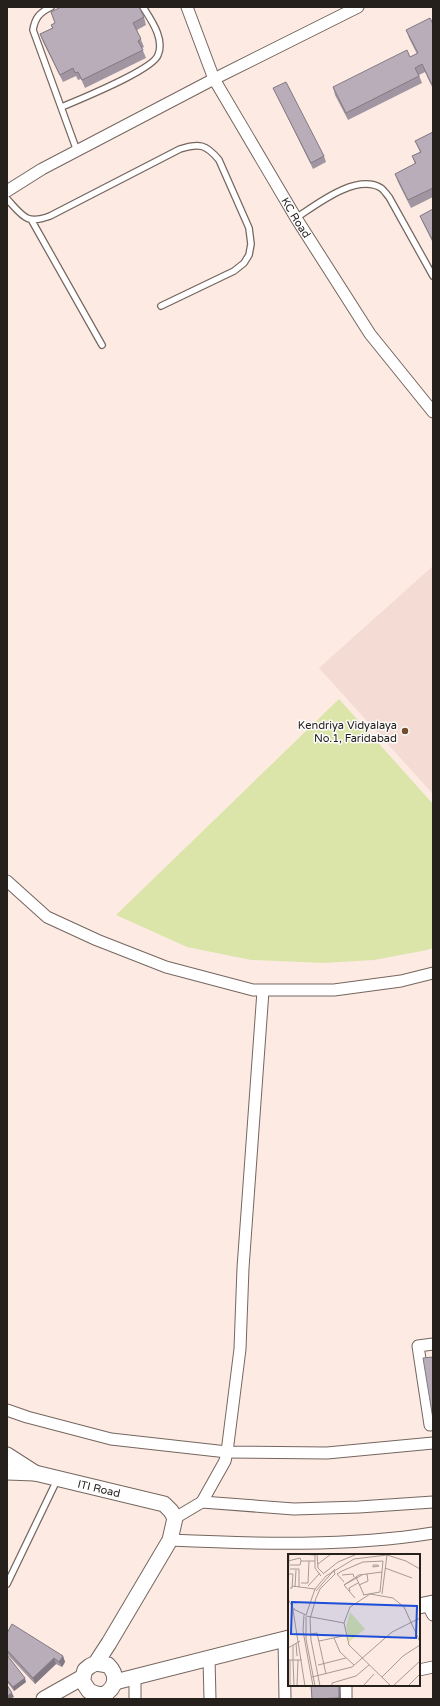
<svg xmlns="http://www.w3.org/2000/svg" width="440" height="1706" viewBox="0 0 440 1706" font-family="'Varela Round',sans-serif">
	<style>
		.education { fill: #f4dbd3 }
		.green { fill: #dbe5a9 }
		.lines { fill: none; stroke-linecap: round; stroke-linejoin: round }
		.lane-casing { stroke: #75665f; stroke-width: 8 }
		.street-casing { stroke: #75665f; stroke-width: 13 }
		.secondary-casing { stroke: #75665f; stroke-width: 17 }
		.lane { stroke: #fff; stroke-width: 5.5 }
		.street { stroke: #fff; stroke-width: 11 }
		.secondary { stroke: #fff; stroke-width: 15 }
		.wall { fill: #a095a0 }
		.shaded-wall { fill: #827982 }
		.building { fill: #baadba; stroke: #827982 }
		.poi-dot { fill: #734e2a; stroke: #fcfcfc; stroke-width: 1.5 }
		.labels { text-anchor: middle; stroke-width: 3; stroke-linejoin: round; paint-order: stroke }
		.street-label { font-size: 11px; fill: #26201d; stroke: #fcfcfc }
		.poi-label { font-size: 11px; fill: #26201d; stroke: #fcfcfc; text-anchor: end }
		.inset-road { fill: none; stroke: #a79a94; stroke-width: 1 }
		.view { fill: #1d4ed8; fill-opacity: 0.15; stroke: #1d4ed8; stroke-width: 2 }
		.inset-edge { fill: none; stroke: #26201d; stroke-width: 2 }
	</style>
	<rect width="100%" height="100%" fill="#fdebe3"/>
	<!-- education -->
	<path class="education" d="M433,566V794L319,668Z"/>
	<!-- green -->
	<path class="green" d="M339,699L433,804V948L427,950L374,960L324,963L251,960L187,947L116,915Z"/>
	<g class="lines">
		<!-- lane casing -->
		<g class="lane-casing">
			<path id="lane" d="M51,7C39,13 35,18 33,30L77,151
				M62,107C80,99 153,70 158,55C165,39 151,20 143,7
				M7,199C23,216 26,225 50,216L180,149C199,143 206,144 219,160L249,228L251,244L249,255L244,263L234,271L161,306
				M296,218C316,205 356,173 381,188C384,190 387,195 389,197L433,276
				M32,221L102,345
				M7,1584L57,1480"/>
		</g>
		<!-- street casing -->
		<g class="street-casing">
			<g id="street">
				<path id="s1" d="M187,7L214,79L296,218L370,334L433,412"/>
				<path d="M7,191L42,169L214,79L358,7"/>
				<path d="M7,881L47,917L97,940L166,967L253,990H334L401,981L433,973"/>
				<path d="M7,1410L27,1417L111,1439L227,1452L327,1453L433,1443"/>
				<path d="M430,1425L418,1346L433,1344"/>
				<path d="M202,1502L294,1509L359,1507L433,1502"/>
				<path d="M175,1518L202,1502L225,1461L227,1452L240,1349L243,1268L263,991"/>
				<path d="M170,1540C257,1544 347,1547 433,1533"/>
				<path d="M427,1604L433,1615"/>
				<path d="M284,1639L285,1699"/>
				<path d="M209,1658L210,1699"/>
				<path d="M419,1670L433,1667"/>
				<path d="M135,1677V1699"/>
				<path d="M346,1685V1699"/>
			</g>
		</g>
		<!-- secondary casing -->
		<g class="secondary-casing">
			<g id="secondary">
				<path d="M7,1455L35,1473"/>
				<path id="s2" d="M7,1472L35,1473L164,1504L171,1511L175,1518L170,1540L109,1643L96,1663L90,1666L85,1670L83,1677V1682L89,1691L96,1694L103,1695C117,1688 118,1675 108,1665L96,1663"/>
				<path d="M419,1606L433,1603"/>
				<path d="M115,1682L289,1638"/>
				<path d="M44,1699L83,1677"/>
			</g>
		</g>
		<!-- lane -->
		<use href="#lane" class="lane"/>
		<!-- street -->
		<use href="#street" class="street"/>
		<!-- secondary -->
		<use href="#secondary" class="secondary"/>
	</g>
	<!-- wall -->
	<path class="wall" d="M144,17L146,25L137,30L144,47L142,48L146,58L85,88L81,79L78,80L76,76L63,82L43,42L40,34L52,28L51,25Z
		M433,24V89L425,72L419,75L422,83L348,120L335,95L333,87L410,57L417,54L409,38L406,30Z
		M273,88L324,156L326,162L313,169L276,94Z
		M433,132V197L411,208L398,182L395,174L415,164L412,156L420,152L415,141Z
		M433,209V243L423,223L420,216Z
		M7,1633L63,1656L65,1662L62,1667L56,1664L35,1684L7,1654Z
		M7,1655L26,1682L14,1691L7,1682Z
		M311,1685H340L341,1699H312Z"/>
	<!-- shaded-wall -->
	<path class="shaded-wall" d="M63,1656L65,1662L62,1667L59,1662Z
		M54,1658L56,1664L35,1684L33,1678Z
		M25,1678L26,1682L14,1691L13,1687Z
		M339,1685H340L341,1699H340L339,1698Z
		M12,1693L14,1697L10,1699H7V1696Z"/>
	<!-- building -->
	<path class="building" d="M61,7H139L144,17L133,23L141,39L138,41L143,50L82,80L78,72L75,73L73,68L60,75L40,34L53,28L51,25L55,23L51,12Z
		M430,18L433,24V83H431L422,64L415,68L419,76L346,113L333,87L407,50L410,57L418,53L406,30Z
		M286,82L324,156L311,163L273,88Z
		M433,132V188L408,200L395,174L416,163L412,156L421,152L415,141Z
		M433,209V241L420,216Z
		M433,1357V1419L423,1358Z
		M12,1624L63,1656L59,1662L54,1658L33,1678L7,1650V1633Z
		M7,1655L25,1678L13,1687L7,1680Z
		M7,1685L12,1693L7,1696Z
		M311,1685H339V1698L312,1699Z"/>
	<!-- markers -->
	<circle class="poi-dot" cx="405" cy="731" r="4"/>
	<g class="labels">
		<!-- street labels -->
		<g class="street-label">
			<text dy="4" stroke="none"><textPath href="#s1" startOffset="238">KC Road</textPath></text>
			<text dy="4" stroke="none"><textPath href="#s2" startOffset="94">ITI Road</textPath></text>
		</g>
		<!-- poi labels -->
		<g class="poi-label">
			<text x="397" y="729">Kendriya Vidyalaya<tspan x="397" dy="13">No.1, Faridabad</tspan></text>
		</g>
	</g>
	<!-- overview -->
	<g transform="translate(288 1554)">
		<rect width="132" height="132" fill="#fdebe3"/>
		<path d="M62,58L77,75L61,88L58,73Z" fill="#dbe5a9"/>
		<path class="inset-road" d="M1,0L0,45L5,54M13,0L27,1M27,0V14L33,22M29,0L30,14L35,19M0,7L12,4L13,7H27M30,10L43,0M2,11H12L13,7M85,11H90L91,12L85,13ZM97,14L124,24M2,15H11V33M0,20H5L4,34H2M35,20L50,8L69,0M54,21L65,20L66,23M68,23L76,41M56,28L49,20L54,17L75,8L95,7L92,38L75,41M13,29H20L21,7M56,31L71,21L94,18M56,31L74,21M56,31L67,44M71,31L80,27L79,20M4,32L27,35M20,32L32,19M7,33L8,16M28,37L47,15M62,37L61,34L70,29M94,40L99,1M7,55H5L18,61L27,35L38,22L66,5L99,1L118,7L132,15M5,56L17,132M16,61L15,77L25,132M18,62L56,69M18,63V85L27,132M23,80L29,79L38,120M46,84L52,98L66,111M31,87L55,82M8,89L9,102M5,91V106M0,94L12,87M0,106H14M2,106V132M5,106L6,132M30,111L58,104M24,123L64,113L104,78L132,64M94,123L115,102L132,91M9,132L10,106M32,132L23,86L22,65L28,44L32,35L47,20L46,17M44,132V129L68,122L81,111M75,132L86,120M103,132L61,91L56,69L62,53L82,40L105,44L116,53L132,88M105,132L132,107M120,132L132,120"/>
		<path class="view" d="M4,48L129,52L128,84L3,80Z"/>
		<rect width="132" height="132" class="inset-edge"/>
	</g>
	<!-- border -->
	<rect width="440" height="1706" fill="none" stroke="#26201d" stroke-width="16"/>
</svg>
